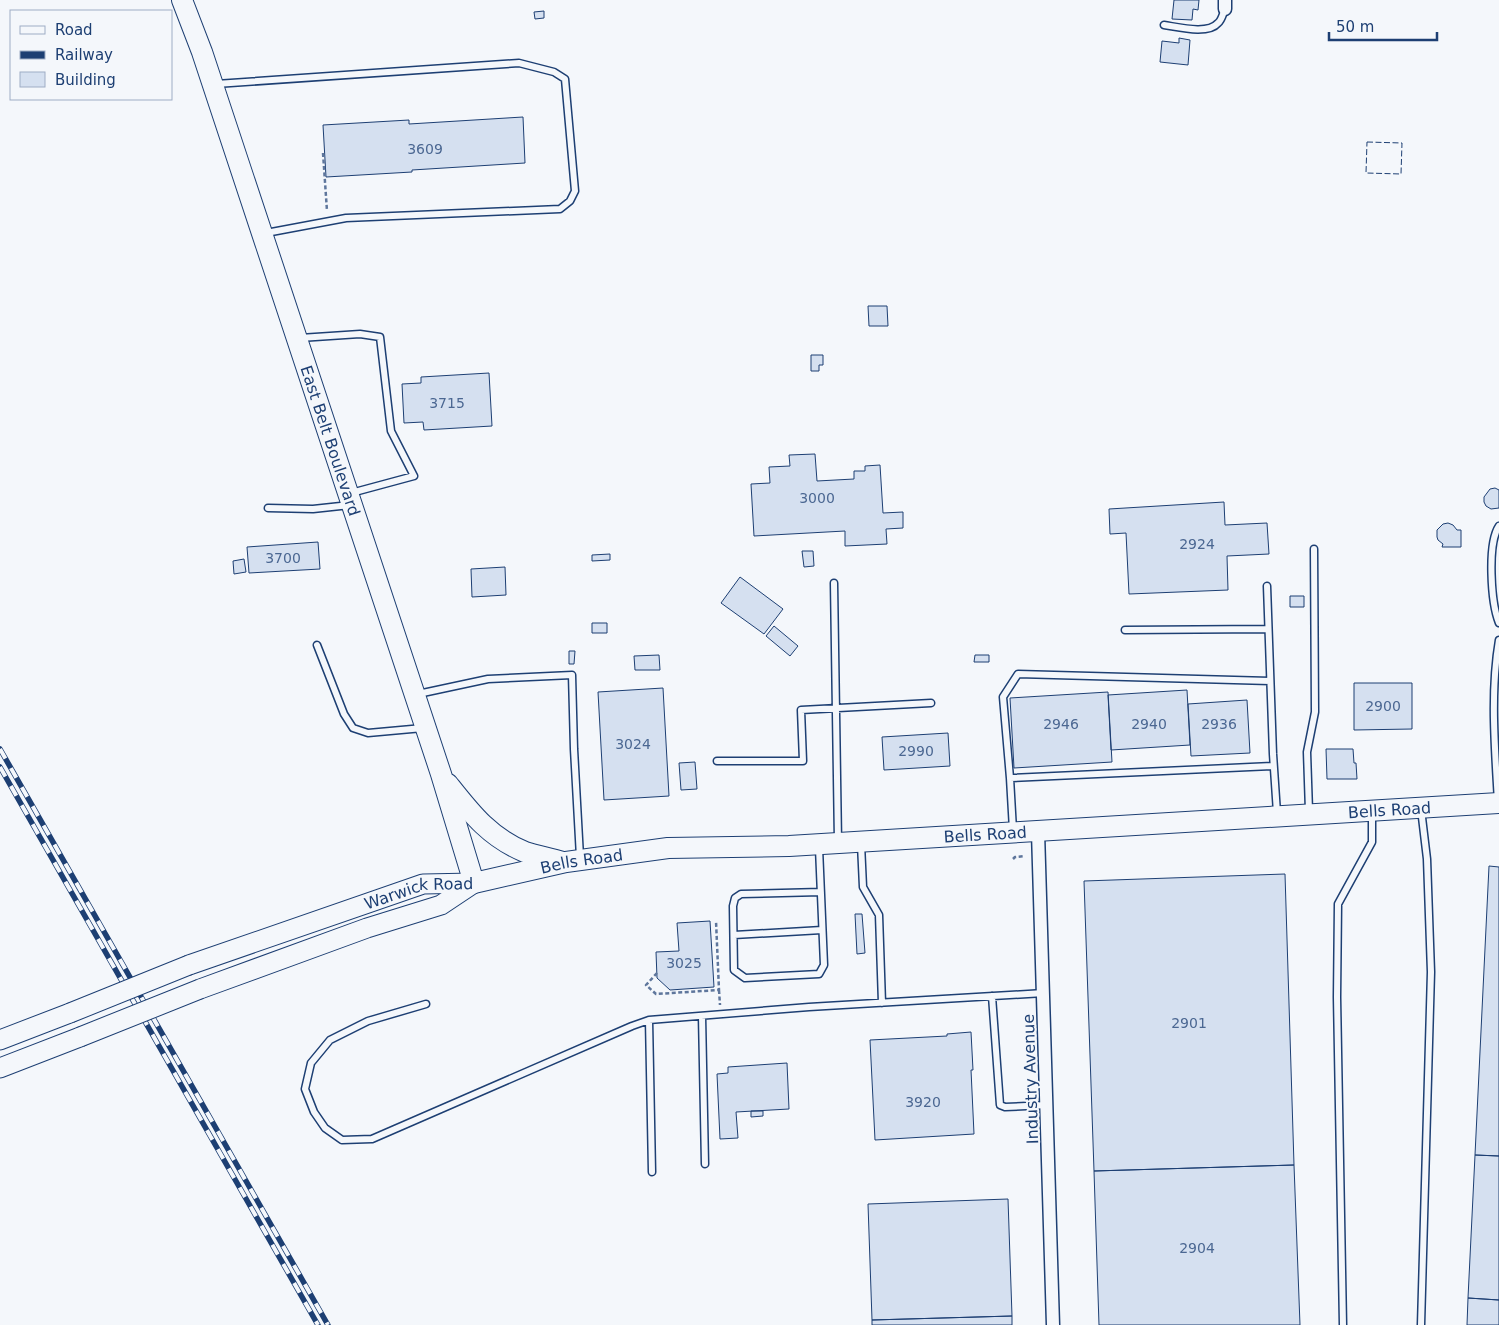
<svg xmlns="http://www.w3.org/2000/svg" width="1499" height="1325" viewBox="0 0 1499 1325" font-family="'DejaVu Sans',sans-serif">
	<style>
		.building { fill: #d5e0f0; stroke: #1d3f73 }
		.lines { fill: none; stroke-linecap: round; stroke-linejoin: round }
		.lane-casing { stroke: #1d3f73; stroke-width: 9 }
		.street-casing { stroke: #1d3f73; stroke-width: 15 }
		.secondary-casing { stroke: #1d3f73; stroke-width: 21 }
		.primary-casing { stroke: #1d3f73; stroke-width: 22 }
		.path { stroke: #5e769c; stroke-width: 2.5; stroke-dasharray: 4 2.5; stroke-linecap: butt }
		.lane { stroke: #f4f7fb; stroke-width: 6 }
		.street { stroke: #f4f7fb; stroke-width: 12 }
		.secondary { stroke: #f4f7fb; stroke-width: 19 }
		.primary { stroke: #f4f7fb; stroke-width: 20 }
		.rail-casing { stroke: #1d3f73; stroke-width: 5.5 }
		.rail { stroke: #f4f7fb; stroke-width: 4; stroke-dasharray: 11; stroke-linecap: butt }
		.secondary-bridge-casing { stroke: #1d3f73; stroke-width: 21; stroke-linecap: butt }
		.secondary-bridge { stroke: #f4f7fb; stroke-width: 19 }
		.fence { stroke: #1d3f73; stroke-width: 1; stroke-dasharray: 6 2.5; stroke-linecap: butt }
		.labels { text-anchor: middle; stroke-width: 4; stroke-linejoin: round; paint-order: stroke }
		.number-label { font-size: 14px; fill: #4b6792 }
		.street-label { font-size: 16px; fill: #1d3f73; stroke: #f4f7fb }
	</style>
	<rect width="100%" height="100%" fill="#f4f7fb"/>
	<!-- building -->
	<path class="building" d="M1174,0H1199L1198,10L1193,9L1192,20L1172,19Z
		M544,11V18L535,19L534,12Z
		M1179,38L1190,40L1188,65L1160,62L1162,41L1179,43Z
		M523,117L525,163L412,170V172L326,177L323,125L409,120V124Z
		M868,306H887L888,326H869Z
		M811,355H823V365H819V371H811Z
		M489,373L492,426L424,430L423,422L404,423L402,384L421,383V377Z
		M815,454L817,481L854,479V471H865V466L880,465L883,513L903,512V528L886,529L887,544L845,546V531L754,536L751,484L770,483L769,467L790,466L789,455Z
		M1495,488L1499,490V508L1491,509L1486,506L1484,502V497L1490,489Z
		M1224,502L1225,525L1267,523L1269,554L1227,556L1228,590L1129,594L1126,533L1110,534L1109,509Z
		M1448,523L1453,525L1457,530H1461V547H1442L1443,544L1438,540L1437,537V530L1443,524Z
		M318,542L320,569L249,573L247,547Z
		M802,551H813L814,566L804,567Z
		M610,554V560L592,561V555Z
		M244,559L246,572L234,574L233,561Z
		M505,567L506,595L472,597L471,569Z
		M740,577L783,609L764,634L721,603Z
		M1290,596H1304V607H1290Z
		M592,623H607V633H592Z
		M774,626L798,646L790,656L766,636Z
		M569,651H575L574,664H569Z
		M659,655L660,670H635L634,656Z
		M975,655H989V662H974Z
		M1354,683H1412V729L1354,730Z
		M663,688L669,796L604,800L598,692Z
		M1187,690L1190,745L1111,750L1108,695Z
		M1108,692L1112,762L1014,768L1010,698Z
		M1247,700L1250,753L1191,756L1188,704Z
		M948,733L950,766L884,770L882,737Z
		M1326,749H1353L1354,763H1356L1357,779H1327Z
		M695,762L697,789L681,790L679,763Z
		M1489,866L1499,867V1156L1475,1155Z
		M1285,874L1294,1165L1094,1171L1084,881Z
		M855,914H862L865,953L857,954Z
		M710,921L714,987L670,990L657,978L656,952L679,951L677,923Z
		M971,1032L973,1070H971L974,1134L875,1140L870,1040L947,1036V1034Z
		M787,1063L789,1109L736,1112L738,1138L720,1139L717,1074L728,1073V1067Z
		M751,1111H763V1116L751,1117Z
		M1475,1155L1499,1156V1300L1468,1298Z
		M1294,1165L1300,1325H1099L1094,1171Z
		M1008,1199L1012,1316L872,1320L868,1204Z
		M1468,1298L1499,1300V1325H1467Z
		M1012,1316V1325H872V1320Z"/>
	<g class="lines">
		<!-- lane casing -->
		<g class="lane-casing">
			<path id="lane" d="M1164,25C1178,27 1208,35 1218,23C1222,20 1223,13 1225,9
				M216,84L519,63L554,72L565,79L575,191L570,201L560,209L346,218L266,233
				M300,338L360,334L380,337L391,431L414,476L351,493
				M268,508L313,509L350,505
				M1499,526C1487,544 1491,603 1499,623
				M834,583L838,842
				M1267,586L1273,754L1277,813
				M1125,630L1268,629
				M317,645L344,714L353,728L368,733L423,728
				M418,694L488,679L572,675L574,749L580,857
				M717,761H803L801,710L931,703
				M1010,778L1003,697L1018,674L1270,681
				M1498,802C1495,748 1490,693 1499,640
				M1309,811L1307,752L1315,712L1314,549
				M1013,830L1010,778L1273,766
				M861,844L863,887L879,915L882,1003
				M819,848C821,887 822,926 824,965L819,974L745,978L734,970L733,906L735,898L741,894L821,892
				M734,935L822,930
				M992,996L1000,1105L1005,1107L1047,1105
				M426,1004L368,1021L330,1040L311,1063L305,1089L314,1112L325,1128L342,1140L372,1139L632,1026L649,1020L809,1007L1044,993
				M702,1016L705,1164
				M649,1020L652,1172
				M1343,1325L1337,997L1338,904L1372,842V812
				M1421,1325L1431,972L1427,859L1421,809"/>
		</g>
		<!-- street casing -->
		<g class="street-casing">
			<path id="street" d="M1225,0V9
				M1038,832L1053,1325"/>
		</g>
		<!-- secondary casing -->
		<g class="secondary-casing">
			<g id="secondary">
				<path id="s1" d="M189,965L423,884L474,883"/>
				<path d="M200,989L367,928L441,905L474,883"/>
				<path d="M0,1040L70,1013"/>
				<path d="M0,1068L80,1037"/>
			</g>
		</g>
		<!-- primary casing -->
		<g class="primary-casing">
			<g id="primary">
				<path id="s2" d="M182,0L202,52L441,774L474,883L566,862L668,848L789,846L1499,803"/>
				<path d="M448,784C471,813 489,837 525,852C537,856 550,858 563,862"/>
			</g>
		</g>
		<!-- path -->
		<path class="path" d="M323,153L327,211
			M1013,859L1015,857L1025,856
			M657,973L646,985L656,994L719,990L716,921
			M719,990L720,1005"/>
		<!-- lane -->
		<use href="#lane" class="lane"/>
		<!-- street -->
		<use href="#street" class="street"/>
		<!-- secondary -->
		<use href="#secondary" class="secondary"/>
		<!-- primary -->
		<use href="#primary" class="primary"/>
		<!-- rail casing -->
		<g class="rail-casing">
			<path id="rail" d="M0,749L328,1325
				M0,767L318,1325"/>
		</g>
		<!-- rail -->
		<use href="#rail" class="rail"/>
		<!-- secondary-bridge casing -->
		<g class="secondary-bridge-casing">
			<path id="secondary-bridge" d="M70,1013L189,965
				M80,1037L200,989"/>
		</g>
		<!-- secondary-bridge -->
		<use href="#secondary-bridge" class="secondary-bridge"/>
		<!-- fence -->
		<path class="fence" d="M1367,142L1402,143L1401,174L1366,173Z"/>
	</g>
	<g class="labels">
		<!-- number labels -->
		<g class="number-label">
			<text x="425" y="154">3609</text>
			<text x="447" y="408">3715</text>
			<text x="817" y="503">3000</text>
			<text x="1197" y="549">2924</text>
			<text x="283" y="563">3700</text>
			<text x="1383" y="711">2900</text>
			<text x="1061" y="729">2946</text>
			<text x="1149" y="729">2940</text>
			<text x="1219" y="729">2936</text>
			<text x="633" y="749">3024</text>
			<text x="916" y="756">2990</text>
			<text x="684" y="968">3025</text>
			<text x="1189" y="1028">2901</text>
			<text x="923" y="1107">3920</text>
			<text x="1197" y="1253">2904</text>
		</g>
		<!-- street labels -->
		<g class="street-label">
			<text dy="6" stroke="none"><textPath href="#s2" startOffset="465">East Belt Boulevard</textPath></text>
			<text dy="6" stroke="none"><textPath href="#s2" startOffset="1850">Bells Road</textPath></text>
			<text dy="6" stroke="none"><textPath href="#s2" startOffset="1445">Bells Road</textPath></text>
			<text dy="6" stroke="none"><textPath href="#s2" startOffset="1040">Bells Road</textPath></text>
			<text dy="6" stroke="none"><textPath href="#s1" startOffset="242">Warwick Road</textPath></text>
			<text transform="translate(1030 1079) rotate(-92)" y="6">Industry Avenue</text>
		</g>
	</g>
	<!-- legend -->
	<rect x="10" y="10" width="162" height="90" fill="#f4f7fb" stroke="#9eadc5"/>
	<rect x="20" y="26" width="25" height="8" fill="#f4f7fb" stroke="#9eadc5"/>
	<text x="55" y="35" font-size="15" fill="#1d3f73">Road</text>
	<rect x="20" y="51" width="25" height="8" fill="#1d3f73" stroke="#9eadc5"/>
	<text x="55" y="60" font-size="15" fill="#1d3f73">Railway</text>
	<rect x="20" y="72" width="25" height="15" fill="#d5e0f0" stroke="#9eadc5"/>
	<text x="55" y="85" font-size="15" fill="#1d3f73">Building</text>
	<!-- scale -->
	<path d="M1329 32v8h108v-8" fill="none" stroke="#1d3f73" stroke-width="2.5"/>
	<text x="1336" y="32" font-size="15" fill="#1d3f73" stroke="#f4f7fb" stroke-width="4" paint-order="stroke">50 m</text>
</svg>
